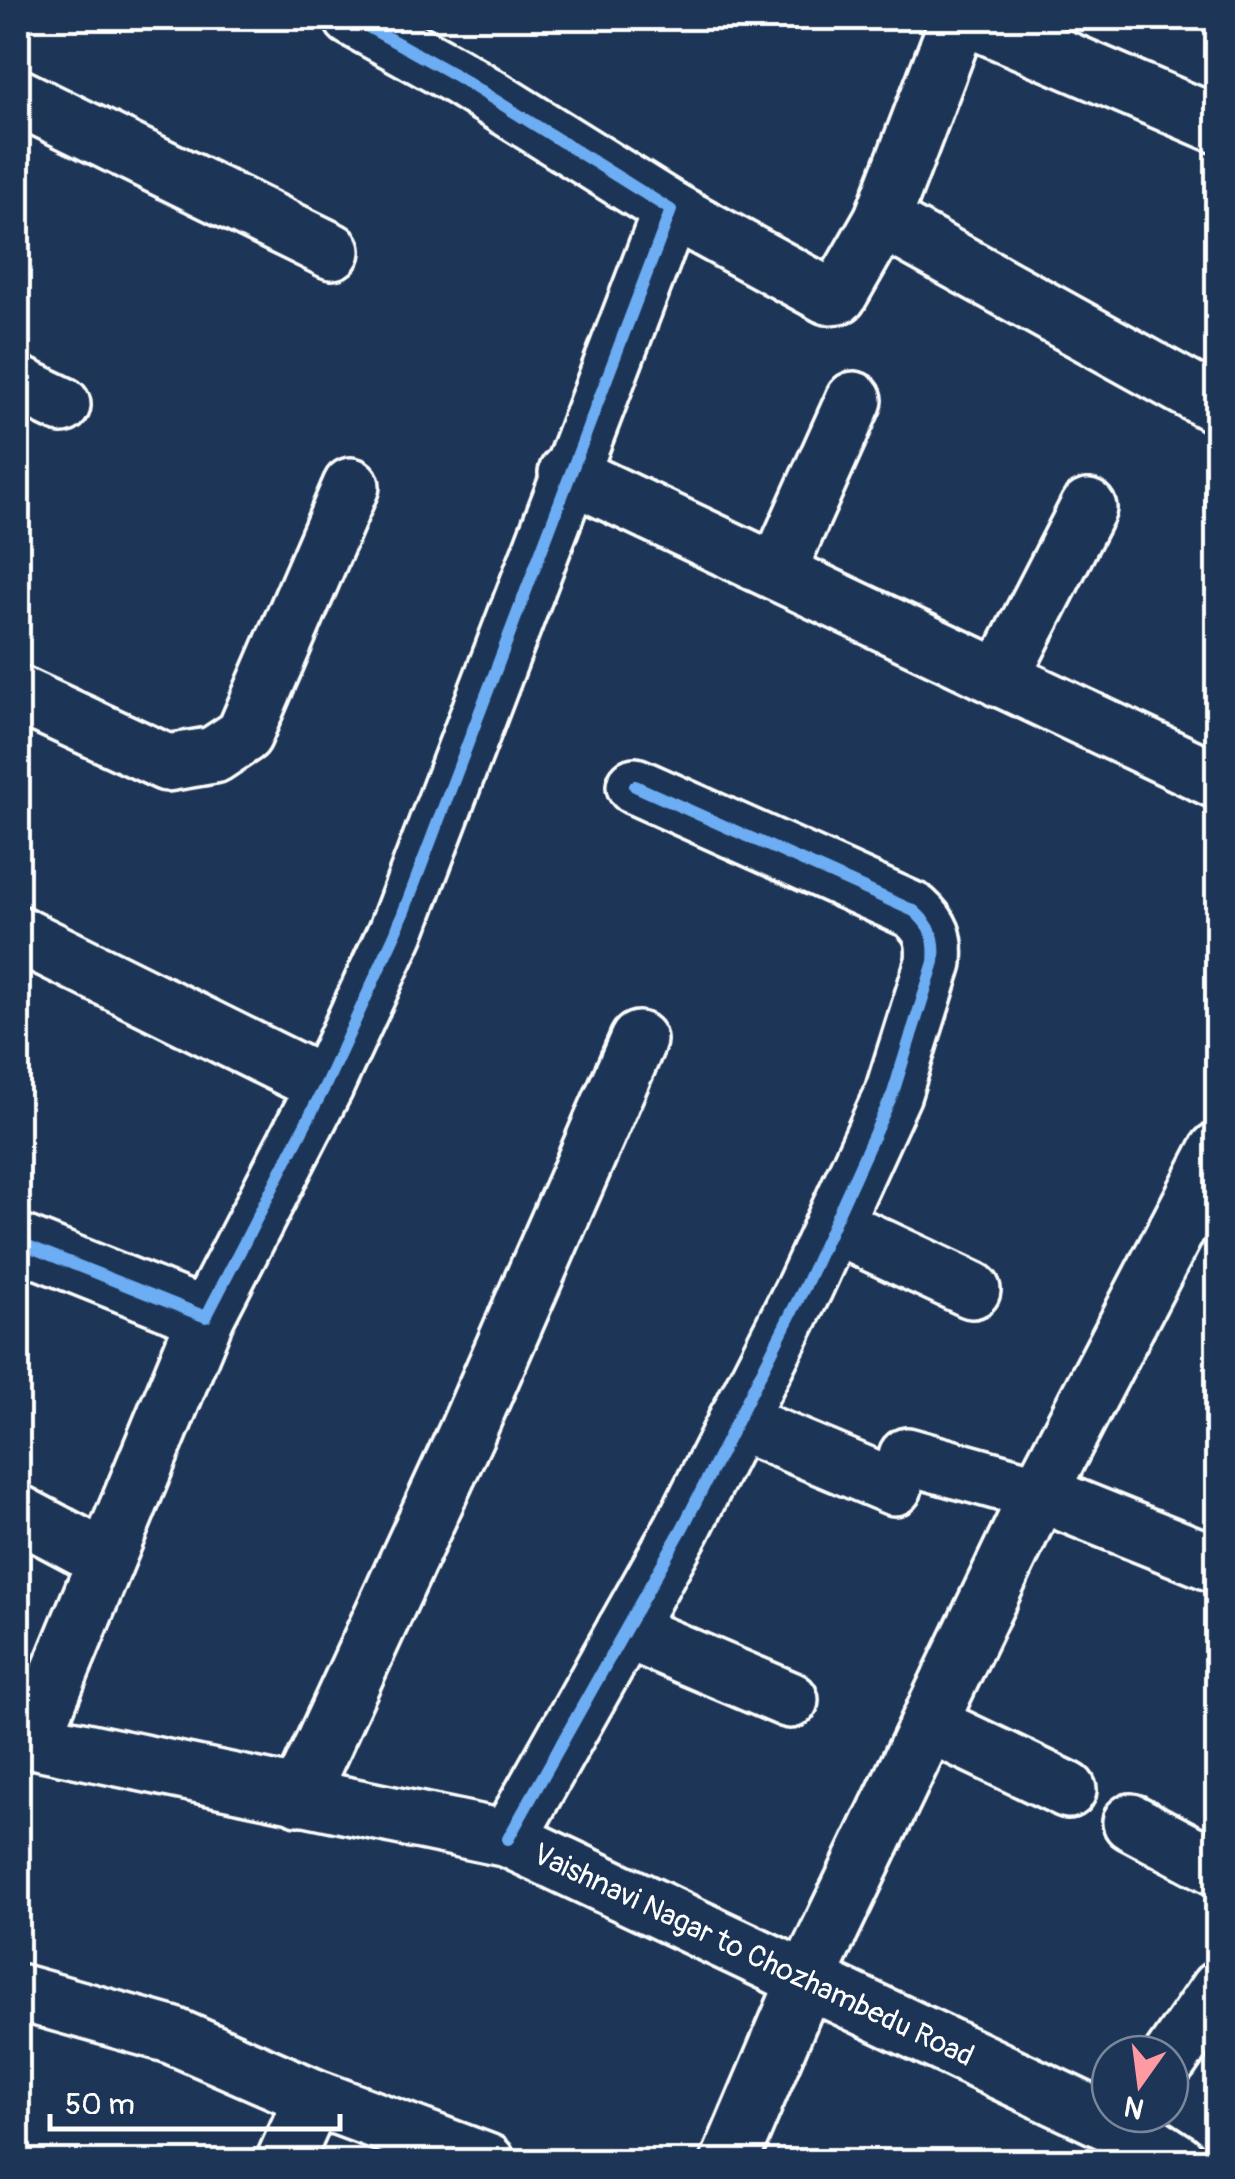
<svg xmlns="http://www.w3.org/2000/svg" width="1235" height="2179" viewBox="0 0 1235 2179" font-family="Pangolin,sans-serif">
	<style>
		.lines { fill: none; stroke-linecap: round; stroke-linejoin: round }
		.minor-casing { stroke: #fff; stroke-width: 62 }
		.minor { stroke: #1d3557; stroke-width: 55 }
		.cycleway-casing { stroke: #1d3557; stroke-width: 19 }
		.cycleway { stroke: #6dadf4; stroke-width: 12 }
		.labels { text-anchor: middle; stroke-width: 9; stroke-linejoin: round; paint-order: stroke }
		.street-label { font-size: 30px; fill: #fff; stroke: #1d3557 }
	</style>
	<rect width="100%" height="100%" fill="#1d3557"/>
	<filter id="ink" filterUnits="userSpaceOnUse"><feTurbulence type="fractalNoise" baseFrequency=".01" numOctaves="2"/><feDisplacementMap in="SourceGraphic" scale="20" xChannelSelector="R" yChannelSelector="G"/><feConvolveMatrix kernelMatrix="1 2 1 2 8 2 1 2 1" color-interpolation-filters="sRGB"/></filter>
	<g filter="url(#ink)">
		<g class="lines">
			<!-- minor casing -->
			<g class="minor-casing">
				<g id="minor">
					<path d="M968,18L1218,125"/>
					<path d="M18,97L332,251"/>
					<path d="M671,210L828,296L839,295L882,220L959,18"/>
					<path d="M882,220L1218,406"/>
					<path d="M18,384L62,405"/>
					<path d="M567,473L1218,781"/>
					<path d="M778,570L854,400"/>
					<path d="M1000,679L1088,508"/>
					<path d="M18,694L167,763L214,755L244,735L351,486"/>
					<path d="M18,934L325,1086"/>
					<path d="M833,1225L972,1290"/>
					<path d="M18,1242L206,1317L325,1086L396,932L671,210L455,75L352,18"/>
					<path d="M736,1421L894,1487"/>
					<path d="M907,1456L1039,1493L1218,1565"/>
					<path d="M18,1513L103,1558"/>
					<path d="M625,1630L790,1700"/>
					<path d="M929,1724L1068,1790"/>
					<path id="s1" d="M18,1737L508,1839L1140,2137L1178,2162"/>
					<path d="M32,1740L206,1317"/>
					<path d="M299,1797L467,1432L638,1040"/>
					<path d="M1131,1822L1218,1868"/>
					<path d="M508,1839L683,1527L805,1286L893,1093L934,962C936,938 932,927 914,911L635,786"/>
					<path d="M18,1992L171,2035L313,2097L487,2162"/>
					<path d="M1170,2059L1218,1989"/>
					<path d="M284,2162L313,2097"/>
					<path d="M729,2162L806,1980L1039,1493L1218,1150"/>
				</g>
			</g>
			<!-- minor -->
			<use href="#minor" class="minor"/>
			<!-- cycleway casing -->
			<g class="cycleway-casing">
				<path id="cycleway" d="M18,1242L206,1317L325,1086L396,932L671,210L455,75L352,18
					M508,1839L683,1527L805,1286L893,1093L934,962C936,938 932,927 914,911L635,786"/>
			</g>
			<!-- cycleway -->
			<use href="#cycleway" class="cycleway"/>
		</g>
	</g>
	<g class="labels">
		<!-- street labels -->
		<g class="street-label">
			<text dy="10" stroke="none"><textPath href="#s1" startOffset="772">Vaishnavi Nagar to Chozhambedu Road</textPath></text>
		</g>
	</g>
	<!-- margin -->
	<rect width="1235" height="2179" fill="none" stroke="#1d3557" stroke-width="60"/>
	<rect x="30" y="30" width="1175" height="2119" fill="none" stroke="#fff" stroke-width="4" filter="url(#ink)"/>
	<!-- north arrow -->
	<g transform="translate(1140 2084) rotate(194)"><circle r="48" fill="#1d3557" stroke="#77869a" stroke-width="2.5"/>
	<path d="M0-8L18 38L0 25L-18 38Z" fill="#ff9aa2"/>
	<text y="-15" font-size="28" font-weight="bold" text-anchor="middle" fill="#ffffff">N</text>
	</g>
	<!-- scale -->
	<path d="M50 2114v15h290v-15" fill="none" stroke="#ffffff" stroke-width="5"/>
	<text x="65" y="2114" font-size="30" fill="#ffffff" stroke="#1d3557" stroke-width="8" paint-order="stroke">50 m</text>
</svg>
